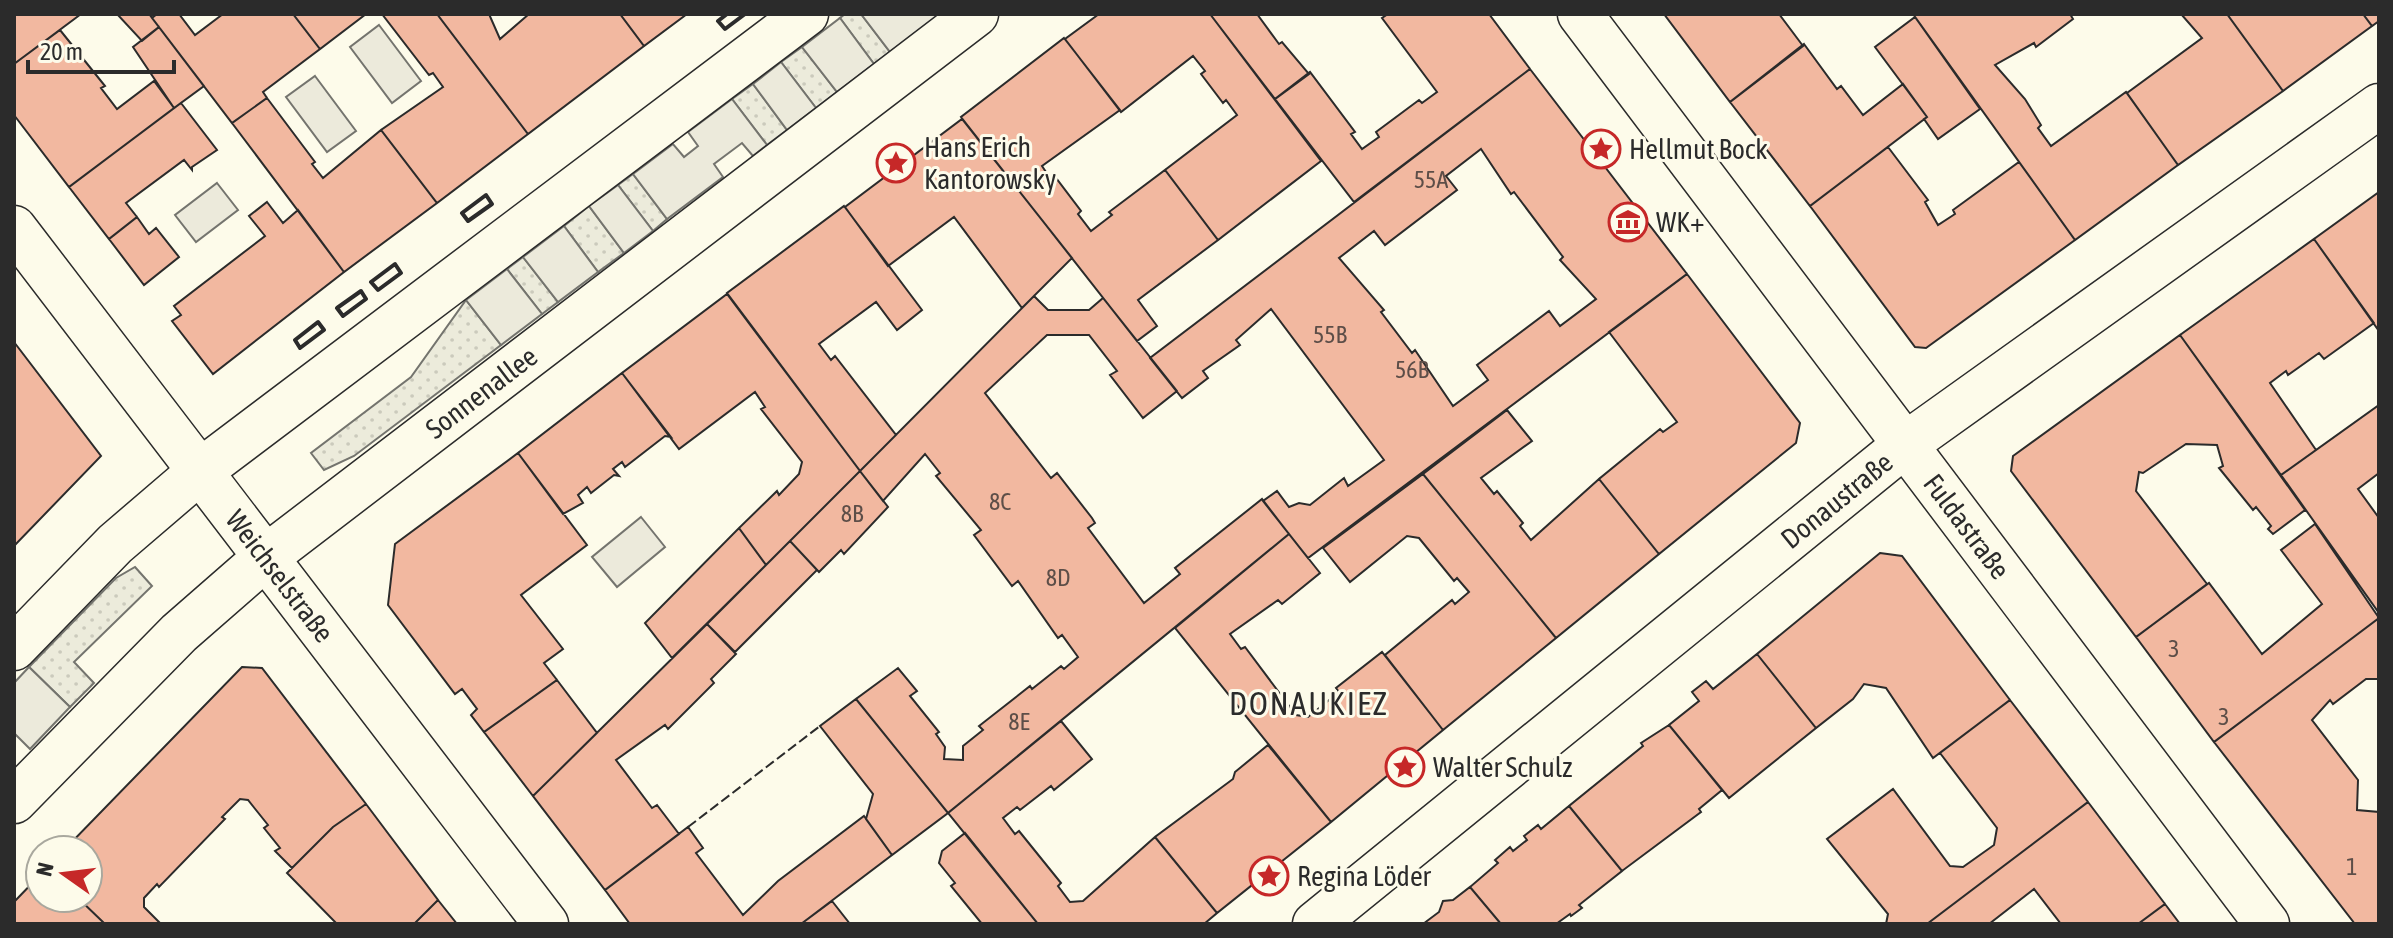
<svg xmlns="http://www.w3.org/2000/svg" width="2393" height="938" viewBox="0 0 2393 938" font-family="'Asap Condensed',sans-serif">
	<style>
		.grass { fill: url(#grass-dots); stroke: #74746e; stroke-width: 2 }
		.parking { fill: #eceadb; stroke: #74746e; stroke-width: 2 }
		.building { fill: #f2b8a0; stroke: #2b2b2b; stroke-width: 2; fill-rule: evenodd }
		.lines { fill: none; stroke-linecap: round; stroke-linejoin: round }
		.minor-casing { stroke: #2b2b2b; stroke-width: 47 }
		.major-casing { stroke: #2b2b2b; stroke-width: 47 }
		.minor { stroke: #fdfbea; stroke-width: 44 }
		.major { stroke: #fdfbea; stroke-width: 44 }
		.fence { stroke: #2b2b2b; stroke-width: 2; stroke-dasharray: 10 4; stroke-linecap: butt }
		.wall { stroke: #2b2b2b; stroke-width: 4 }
		.labels { text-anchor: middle; stroke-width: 6; stroke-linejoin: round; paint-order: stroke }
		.number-label { font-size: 24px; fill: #5d4e48 }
		.poi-label { font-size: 28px; fill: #2b2b2b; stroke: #fdfbea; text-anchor: start }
		.street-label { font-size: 28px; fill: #2b2b2b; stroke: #fdfbea }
		.quarter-label { font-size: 32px; letter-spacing: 2px; fill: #2b2b2b; stroke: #fdfbea }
	</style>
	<defs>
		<pattern id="grass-dots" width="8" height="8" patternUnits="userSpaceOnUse" patternTransform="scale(2)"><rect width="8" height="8" fill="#ecebdb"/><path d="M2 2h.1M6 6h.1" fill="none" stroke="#cbcabc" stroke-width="1.8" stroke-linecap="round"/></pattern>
	</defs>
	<rect width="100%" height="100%" fill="#fdfbea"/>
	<!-- grass -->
	<path class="grass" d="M845,14H861L890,52L874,64L840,18Z
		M802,47L837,92L816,108L781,62Z
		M753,84L787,130L767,145L732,99Z
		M633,174L667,219L653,231L618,185Z
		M589,206L624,253L598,272L564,226Z
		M523,257L558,302L542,314L507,269Z
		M466,300L501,345L354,456L324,470L311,453L411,377Z
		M135,567L152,586L74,662L94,683L70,707L29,667L116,578Z"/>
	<!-- parking -->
	<path class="parking" d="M861,14H940L890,52Z
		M840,18L874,64L837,92L802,47Z
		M379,25L421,81L392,103L350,47Z
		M781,62L816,108L787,130L753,84Z
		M315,76L356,131L327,152L286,97Z
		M732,99L767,145L753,156L742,143L714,164L723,177L667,219L633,174L673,144L684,157L698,146L688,132Z
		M217,183L238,210L196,242L175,215Z
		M618,185L653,231L624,253L589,206Z
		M564,226L598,272L558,302L523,257Z
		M507,269L542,314L501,345L466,300Z
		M641,517L665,547L617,587L592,557Z
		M29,667L70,707L30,749L14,733V683Z"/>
	<!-- building -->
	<path class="building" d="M14,14H81L14,64Z
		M117,14H149L159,27L142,41Z
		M157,14H179L195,35L223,14H293L320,49L263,92L267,98L232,123L152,18Z
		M293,14H366L320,49Z
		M382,14H437L528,134L437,203L381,130L443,87L433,73L429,75Z
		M437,14H489L500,39L529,14H620L644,46L528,134Z
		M620,14H687L644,46Z
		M1099,14H1210L1321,161L1218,240L1165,170L1237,115L1226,100L1223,103L1201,74L1205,71L1193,56L1121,112L1065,39Z
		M1210,14H1257L1279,44L1282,42L1309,74L1275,99Z
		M1388,14H1489L1530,69L1354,202L1275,99L1310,72L1355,132L1351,134L1362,149L1379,137L1376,132L1419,100L1422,103L1437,92L1382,18Z
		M1664,14H1779L1803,46L1730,102Z
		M1913,14H2070L2073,19L2036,47L2034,43L1995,65L2025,99L2041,125L2038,128L2051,146L2126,92L2178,165L2075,240Z
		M2181,14H2227L2283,91L2178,165L2127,93L2202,38Z
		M2227,14H2363L2372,26L2283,91Z
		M2363,14H2379V21L2372,26Z
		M1915,17L1980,109L1938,139L1924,119L1927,117L1875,47Z
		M159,27L204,86L174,108L133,47Z
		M60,30L105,86L101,88L117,109L154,81L174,108L69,187L14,115V64Z
		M1064,38L1120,110L1042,166L1052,181L1056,178L1081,211L1078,214L1091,231L1112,215L1109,212L1165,170L1218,240L1138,300L1157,326L1137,341L961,117Z
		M1804,44L1837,89L1841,86L1863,115L1903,84L1927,117L1810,206L1730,102Z
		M1530,69L1687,274L1308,558L1263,501L1277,491L1289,507L1299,503L1310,505L1344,478L1348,486L1384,460L1271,309L1236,340L1240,345L1203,371L1208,378L1182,398L1150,358ZM1481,149L1511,194L1514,192L1563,257L1560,260L1596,299L1560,326L1549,311L1477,365L1488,380L1453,406L1415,350L1412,353L1381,312L1384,310L1339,258L1374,231L1385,245L1457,190L1446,176Z
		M267,98L315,162L312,164L323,178L381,130L437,203L344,272L232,123Z
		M181,103L217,150L192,167V170L184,160L126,203L137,217L109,239L69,187Z
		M962,119L1072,258L1022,308L954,217L888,266L845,207Z
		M1888,147L1928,200L1925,202L1938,225L1955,214L1953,210L2019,162L2075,240L1926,348L1915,347L1810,206Z
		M2379,192V331L2314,239Z
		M267,202L283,223L298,210L344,272L213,374L172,321L181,315L174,306L265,236L249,216Z
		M844,206L922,310L897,330L876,302L819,344L831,360L835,356L896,435L860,471L727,293Z
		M137,217L149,234L156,228L179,257L144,285L109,239Z
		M2314,239L2374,323L2324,359L2319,353L2288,375L2286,371L2270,383L2316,450L2281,475L2180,335Z
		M1687,274L1800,423L1796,443L1659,554L1599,479L1660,429L1663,432L1677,422L1609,332Z
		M727,294L860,471L766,565L739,528L777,491L779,495L799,474L802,462L761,409L765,407L755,392L679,449L622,373Z
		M1034,296L1048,310H1089L1103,298L1177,391L1143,418L1110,375L1117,371L1089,335H1047L985,393L1051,478L1057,473L1092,518L1095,523L1088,528L1144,603L1180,574L1175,568L1262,499L1289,534L948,813L856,699L898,668L917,691L910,696L939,732L936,734L945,747L944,759L963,760V746L983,730L979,726L1030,686L1032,689L1061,666L1064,669L1078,657L1062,635L1058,638L1018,581L1012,586L974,535L981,530L936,476L940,473L925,454L883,501L860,471Z
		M2180,335L2305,510L2273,534L2268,529L2271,526L2256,507L2253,510L2219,468L2223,466L2217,445L2186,444L2143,473L2139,472L2136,491L2207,584L2136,637L2011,471L2013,456Z
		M14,342L101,456L14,546Z
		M622,373L671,437L665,436L625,467L622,462L613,469L619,476L614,475L591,493L587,487L578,495L583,503L563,514L518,453Z
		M2379,405V473L2358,489L2379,518V613L2281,475Z
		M1507,410L1532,441L1481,478L1494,494L1497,491L1523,523L1520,526L1531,540L1599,479L1659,554L1556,638L1423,474Z
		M518,453L587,545L521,595L563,649L544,663L557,680L484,732L471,715L477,709L462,689L455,694L388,605L395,544Z
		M860,471L888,507L844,554L841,550L819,572L790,541Z
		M1423,474L1556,638L1443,730L1385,655L1452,600L1455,604L1469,592L1457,578L1454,581L1419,538L1407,536L1350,582L1323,548Z
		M2315,524L2379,618L2214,742L2136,637L2209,583L2262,654L2322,604L2281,550Z
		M739,528L766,565L672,658L645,623Z
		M1289,534L1320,573L1282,604L1278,600L1230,634L1241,649L1245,647L1296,715L1308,717L1339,692L1336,688L1382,652L1443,730L1331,822L1175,628Z
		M790,541L817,570L735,652L707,624Z
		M1880,553L1902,556L2010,700L1933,758L1886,688L1864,684L1853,699L1816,728L1757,654Z
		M2379,618V679H2366L2333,704L2330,700L2312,720L2358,780L2357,810L2379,812V924H2355L2214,742Z
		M707,624L736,654L711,679L714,683L668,729L665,725L616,760L652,808L657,805L679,834L605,890L533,796Z
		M1757,654L1816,728L1729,798L1669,725L1699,701L1692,692L1706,681L1713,689Z
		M242,667L262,668L366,804L333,827L292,868L275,851L280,848L264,828L268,825L248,800L240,799L222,817L225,819L159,887L157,884L144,898V907L161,924H105L78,898H88V850H64Z
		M557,680L597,733L533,796L484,732Z
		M856,699L948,813L892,855L866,819L873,794L820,726Z
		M2010,700L2088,802L1927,924H1886L1888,914L1827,839L1893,789L1950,866L1963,867L1994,845L1997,828L1940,753Z
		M1061,721L1092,759L1054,790L1051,786L1020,810L1017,807L1003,818L1015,834L1019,831L1061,883L1058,886L1070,902L1083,901L1155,837L1217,913L1204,924H1038L948,813Z
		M1669,725L1722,790L1699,809L1701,812L1622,871L1569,806L1643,746L1641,743Z
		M1268,745L1331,822L1217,913L1155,837L1233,779L1235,772Z
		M2088,802L2165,904L2138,924H2061L2034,889L1989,924H1927Z
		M366,804L438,900L414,924H337L287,873L333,827Z
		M1569,806L1622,871L1579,905L1582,908L1571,916L1570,914L1556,924H1501L1470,887L1498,863L1495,860L1510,847L1513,851L1527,840L1524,836L1538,825L1541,829Z
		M864,816L892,855L801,924H630L605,890L688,827L703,848L696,853L743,915L778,881Z
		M965,833L1038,924H982L951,886L955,883L939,863L942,851Z
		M40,875V898H78L105,924H14V902Z
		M1470,887L1501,924H1423L1439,912L1443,901L1453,900Z
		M438,900L457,924H414Z
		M832,901L850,924H801Z
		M2165,904L2180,924H2138Z"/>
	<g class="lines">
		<!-- minor casing -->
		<g class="minor-casing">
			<g id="minor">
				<path id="s1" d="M1580,14L2267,924"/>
				<path id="s2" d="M14,228L546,924"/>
				<path id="s3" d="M1315,924L1906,444L2379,106"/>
			</g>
		</g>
		<!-- major casing -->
		<g class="major-casing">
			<g id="major">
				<path d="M14,648L115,544L199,472L806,14"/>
				<path id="s4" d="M14,801L179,633L266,557L976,14"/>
			</g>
		</g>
		<!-- minor -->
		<use href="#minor" class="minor"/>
		<!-- major -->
		<use href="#major" class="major"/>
		<!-- fence -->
		<path class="fence" d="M688,827L820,726"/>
		<!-- wall -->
		<path class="wall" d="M727,14L718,21L725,29L745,14
			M486,195L492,204L468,221L462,213Z
			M395,264L401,273L378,290L371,282Z
			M361,291L366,299L343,316L337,308Z
			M318,322L324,330L300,348L295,340Z"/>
	</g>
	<!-- icons -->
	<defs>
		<g id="sight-ring" transform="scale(2)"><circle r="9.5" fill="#fdfbea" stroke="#c62828" stroke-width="1.5"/><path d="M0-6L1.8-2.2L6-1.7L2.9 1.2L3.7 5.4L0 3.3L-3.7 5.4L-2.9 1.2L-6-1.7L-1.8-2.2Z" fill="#c62828"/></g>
		<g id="museum-ring" transform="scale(2)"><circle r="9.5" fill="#fdfbea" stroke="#c62828" stroke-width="1.5"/><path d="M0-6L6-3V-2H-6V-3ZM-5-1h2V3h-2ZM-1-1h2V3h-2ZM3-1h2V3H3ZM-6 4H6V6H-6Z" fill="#c62828"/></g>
	</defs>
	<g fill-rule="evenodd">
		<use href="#sight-ring" x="1601" y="149"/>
		<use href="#sight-ring" x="896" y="163"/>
		<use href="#museum-ring" x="1628" y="222"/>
		<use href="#sight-ring" x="1405" y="767"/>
		<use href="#sight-ring" x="1269" y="876"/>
	</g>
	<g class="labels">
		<!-- number labels -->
		<g class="number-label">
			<text x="1431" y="188">55A</text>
			<text x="1330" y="343">55B</text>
			<text x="1412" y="378">56B</text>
			<text x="1000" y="510">8C</text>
			<text x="852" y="522">8B</text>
			<text x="1058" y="586">8D</text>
			<text x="2174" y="657">3</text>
			<text x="2224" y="725">3</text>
			<text x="1019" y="730">8E</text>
			<text x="2352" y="875">1</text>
		</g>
		<!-- poi labels -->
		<g class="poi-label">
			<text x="924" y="157">Hans Erich<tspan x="924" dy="32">Kantorowsky</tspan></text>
			<text x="1629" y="159">Hellmut Bock</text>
			<text x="1656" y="232">WK+</text>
			<text x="1433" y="777">Walter Schulz</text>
			<text x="1297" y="886">Regina Löder</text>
		</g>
		<!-- street labels -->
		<g class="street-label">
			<text dy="10" stroke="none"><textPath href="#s4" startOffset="622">Sonnenallee</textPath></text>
			<text dy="10" stroke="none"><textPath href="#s3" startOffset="672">Donaustraße</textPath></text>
			<text dy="10" stroke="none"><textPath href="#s1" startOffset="642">Fuldastraße</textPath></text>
			<text dy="10" stroke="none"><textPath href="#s2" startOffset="438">Weichselstraße</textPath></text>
		</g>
		<!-- quarter labels -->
		<g class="quarter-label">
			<text x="1309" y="715">DONAUKIEZ</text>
		</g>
	</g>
	<!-- border -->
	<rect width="2393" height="938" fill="none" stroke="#2b2b2b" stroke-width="32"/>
	<!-- north arrow -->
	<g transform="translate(64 874) rotate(284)"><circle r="38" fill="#fdfbea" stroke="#a9a89e" stroke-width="2"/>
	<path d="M0-6L14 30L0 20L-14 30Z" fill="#c62828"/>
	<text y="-12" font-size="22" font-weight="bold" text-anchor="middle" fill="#2b2b2b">N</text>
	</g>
	<!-- scale -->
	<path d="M28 60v12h146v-12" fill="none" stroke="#2b2b2b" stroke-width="4"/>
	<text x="40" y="60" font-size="24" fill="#2b2b2b" stroke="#fdfbea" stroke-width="6" paint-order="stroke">20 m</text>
</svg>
